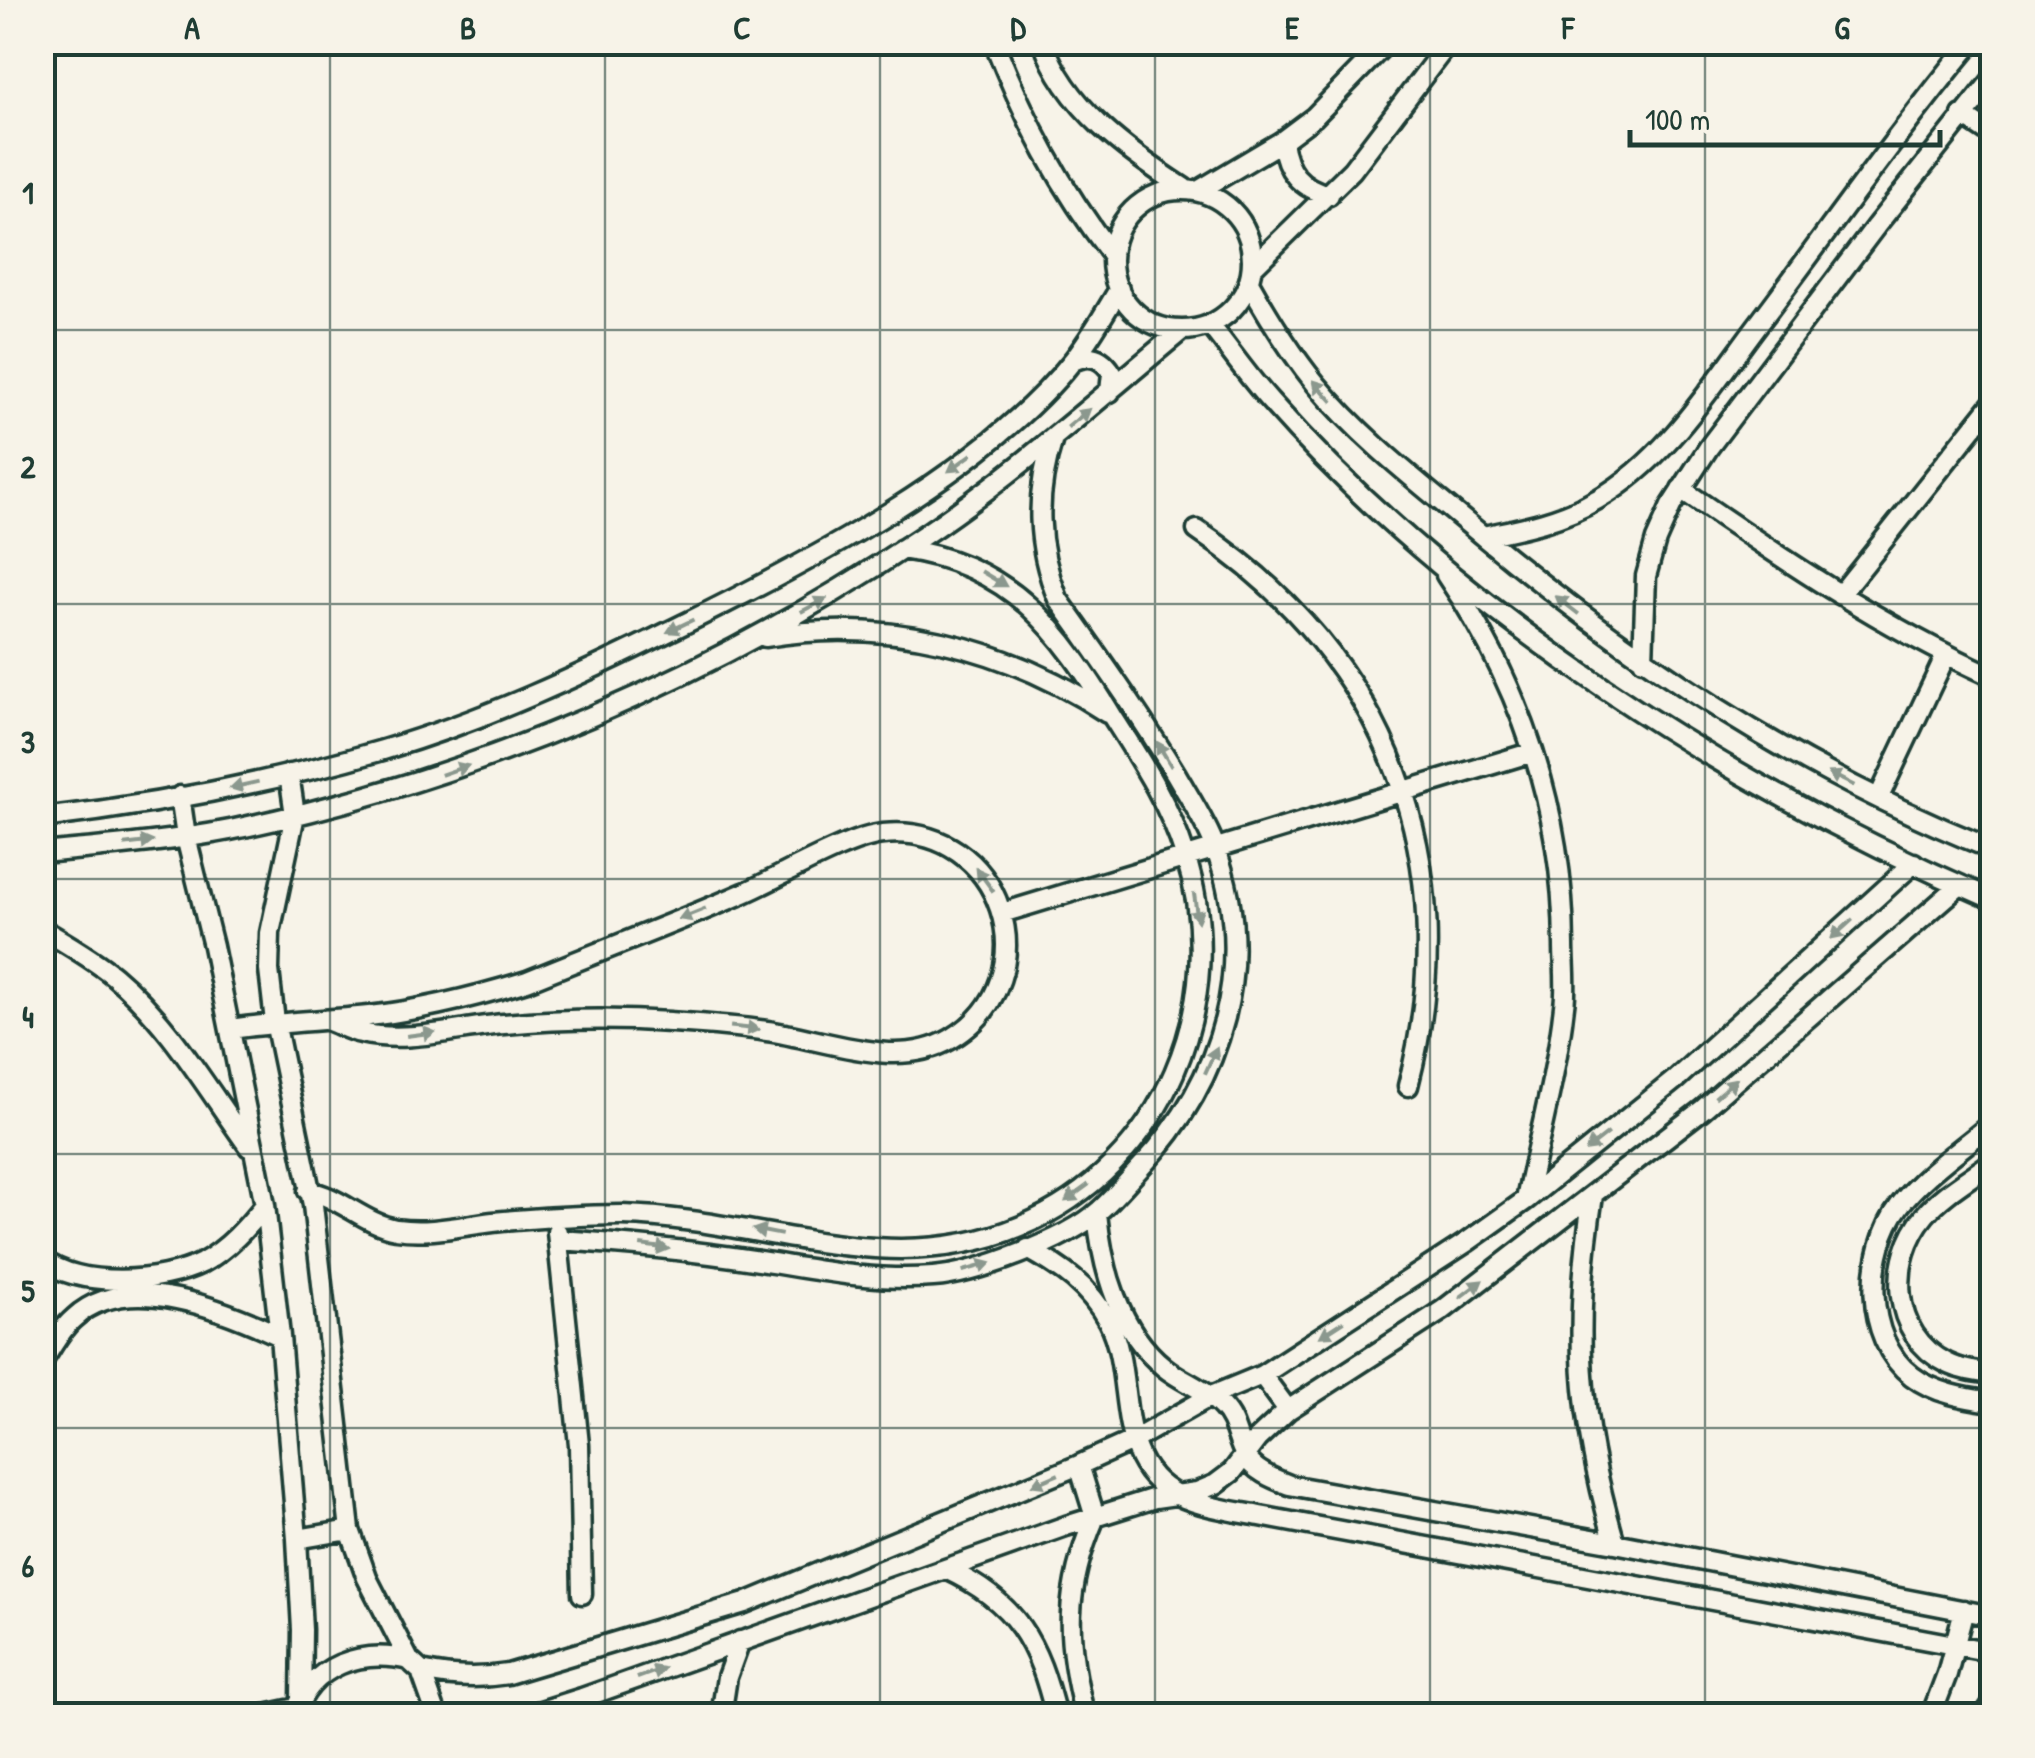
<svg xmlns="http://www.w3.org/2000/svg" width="2035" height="1758" viewBox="0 0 2035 1758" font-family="'Patrick Hand',sans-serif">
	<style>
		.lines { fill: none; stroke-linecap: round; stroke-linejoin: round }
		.minor-casing { stroke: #1f3d34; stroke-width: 25 }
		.minor { stroke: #f7f3e8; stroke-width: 18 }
		.oneway { fill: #8b988e }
		.grid { fill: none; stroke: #1f3d34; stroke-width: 2.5; stroke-opacity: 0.55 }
		.neatline { fill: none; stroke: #1f3d34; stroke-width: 4 }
		.grid-label { font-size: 32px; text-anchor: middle; font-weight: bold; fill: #1f3d34 }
	</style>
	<rect width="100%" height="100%" fill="#f7f3e8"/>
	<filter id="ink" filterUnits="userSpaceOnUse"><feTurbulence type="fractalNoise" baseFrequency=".01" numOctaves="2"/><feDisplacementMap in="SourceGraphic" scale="20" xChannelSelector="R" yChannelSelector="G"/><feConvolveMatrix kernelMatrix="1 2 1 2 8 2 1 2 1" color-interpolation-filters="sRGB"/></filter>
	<g filter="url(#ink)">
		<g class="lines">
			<!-- minor casing -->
			<g class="minor-casing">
				<path id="minor" d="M994,42C1026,123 1060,187 1112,255
					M1043,42C1066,108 1128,152 1184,188
					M1962,115L1992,135
					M1282,141C1286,171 1300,188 1329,195
					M1112 260a70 70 0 1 1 140 0a70 70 0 1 1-140 0Z
					M1198,191L1282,141L1314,117L1387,42
					M1252,268L1352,170L1449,42
					M1249,282C1269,318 1290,352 1316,384C1364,442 1426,488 1484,537C1638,665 1805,775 1992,849
					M1210,325C1230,350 1249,378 1271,402C1458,614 1734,789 1992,899
					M1073,361C1090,353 1102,357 1112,373L1110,392
					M1681,489C1781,558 1881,626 1992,676
					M1197,530C1389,658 1466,863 1408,1086
					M1483,536C1523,528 1563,520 1598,499C1665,461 1711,387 1756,327C1828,232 1896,134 1972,42
					M1446,575C1522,687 1563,809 1564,945C1564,965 1567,986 1564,1006C1557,1071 1539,1136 1526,1200
					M1840,595L1992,404
					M765,637C886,617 1005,646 1107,713
					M1643,660L1646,576L1656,540L1671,506L1709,447L1876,226L1992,80
					M289,774L295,815L270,933L269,970L275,1022L313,1205L350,1530L367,1578L409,1660L421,1671L437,1716
					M180,796L186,837L213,946L265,1205L280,1336L297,1539L302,1630L301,1701
					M1879,797L1946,655
					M42,818C157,805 272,782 383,750C485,720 581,675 676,628C804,565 985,472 1074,359C1091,337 1105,313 1119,289
					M42,853C105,847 168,842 230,830C476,779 713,677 921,537C1014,475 1096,401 1182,330
					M1002,913L1533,752
					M42,929C67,944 92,958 114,976C169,1022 208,1090 249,1147
					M230,1029C276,1022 322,1021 369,1016C423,1010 475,997 527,981C600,951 673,924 744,893C781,877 846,838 883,834C1001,821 1054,978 951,1039C896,1071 826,1039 767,1031C735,1026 702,1024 670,1022C615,1018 558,1019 504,1024C458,1028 407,1044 361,1033C350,1031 338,1024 326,1020
					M1992,1123C1962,1149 1924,1174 1900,1205C1865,1251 1863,1339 1912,1376C1934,1393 1965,1398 1992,1402
					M1992,1162C1971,1178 1942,1194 1925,1215C1888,1259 1890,1335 1947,1363C1961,1370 1977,1372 1992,1374
					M308,1191C341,1197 363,1223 396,1229C428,1234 461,1226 493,1222C536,1218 579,1215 622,1215C758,1218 888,1282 1021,1226C1164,1166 1232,1000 1185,855C1169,804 1142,763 1114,719C1060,630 1011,564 902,549
					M1593,1195C1573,1324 1578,1417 1615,1543
					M1097,1213C1102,1268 1119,1331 1164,1367C1182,1382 1206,1389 1222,1407C1236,1421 1236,1439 1245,1455C1253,1471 1274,1479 1289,1485L1615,1543L1992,1616
					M557,1232L579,1445L582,1594
					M558,1240C623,1244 688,1250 753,1260C813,1269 872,1282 933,1277C976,1274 1067,1240 1099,1211C1114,1198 1127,1182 1141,1167C1223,1080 1258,963 1215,847C1206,822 1189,797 1176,774C1140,714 1099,656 1058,599C1036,545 1035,494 1053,439
					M1028,1249C1062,1268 1089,1286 1108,1321C1137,1377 1110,1461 1177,1495C1202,1507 1233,1511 1260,1516L1992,1652
					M42,1259C79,1289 162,1283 202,1263C228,1249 247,1227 265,1205
					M42,1362C52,1347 61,1329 74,1318C127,1269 225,1310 280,1336
					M1262,1375L1288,1410
					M1079,1465L1095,1517C1064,1590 1065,1639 1085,1716
					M297,1539L350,1530
					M946,1569C1017,1602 1038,1642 1056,1716
					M421,1671C451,1678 477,1679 508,1674L745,1603L1079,1465L1132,1441L1211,1396L1262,1375L1467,1242L1526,1200L1676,1079L1914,863
					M582,1698L603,1716
					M260,1716L297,1708
					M294,1716C311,1664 361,1649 409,1660
					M525,1716L582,1698L1066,1526L1155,1498L1197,1492L1216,1484L1232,1472L1257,1439L1288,1410L1443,1310L1703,1109L1960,885
					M721,1716L727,1677L740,1641
					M1931,1716L1947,1674L1964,1610
					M1984,1716L1992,1704"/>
			</g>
			<!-- minor -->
			<use href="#minor" class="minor"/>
		</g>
		<!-- one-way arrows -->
		<defs><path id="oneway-solid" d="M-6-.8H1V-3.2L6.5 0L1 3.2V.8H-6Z" transform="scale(2.5)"/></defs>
		<g class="oneway">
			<use href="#oneway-solid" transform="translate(1323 391) rotate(-132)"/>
			<use href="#oneway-solid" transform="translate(1079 418) rotate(-39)"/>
			<use href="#oneway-solid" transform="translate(960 463) rotate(144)"/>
			<use href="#oneway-solid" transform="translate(994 579) rotate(31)"/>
			<use href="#oneway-solid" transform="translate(814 605) rotate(-28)"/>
			<use href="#oneway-solid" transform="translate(1567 605) rotate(-142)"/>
			<use href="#oneway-solid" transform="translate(680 626) rotate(154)"/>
			<use href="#oneway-solid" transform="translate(1164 754) rotate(-121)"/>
			<use href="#oneway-solid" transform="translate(455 770) rotate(-19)"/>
			<use href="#oneway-solid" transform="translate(1841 779) rotate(-153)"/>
			<use href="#oneway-solid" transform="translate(244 785) rotate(167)"/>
			<use href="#oneway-solid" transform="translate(139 843) rotate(-7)"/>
			<use href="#oneway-solid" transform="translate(985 880) rotate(-126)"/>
			<use href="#oneway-solid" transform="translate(1196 908) rotate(82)"/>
			<use href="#oneway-solid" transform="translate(692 914) rotate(158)"/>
			<use href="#oneway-solid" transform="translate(1842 929) rotate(138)"/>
			<use href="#oneway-solid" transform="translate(745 1028) rotate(6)"/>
			<use href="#oneway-solid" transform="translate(421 1034) rotate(-8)"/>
			<use href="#oneway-solid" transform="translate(1211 1060) rotate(-66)"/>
			<use href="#oneway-solid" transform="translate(1726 1088) rotate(-41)"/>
			<use href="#oneway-solid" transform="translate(1597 1142) rotate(142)"/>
			<use href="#oneway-solid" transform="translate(1077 1193) rotate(144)"/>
			<use href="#oneway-solid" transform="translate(767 1232) rotate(-169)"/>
			<use href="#oneway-solid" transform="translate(655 1247) rotate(8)"/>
			<use href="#oneway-solid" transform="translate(977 1267) rotate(-16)"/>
			<use href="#oneway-solid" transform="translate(1471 1289) rotate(-37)"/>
			<use href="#oneway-solid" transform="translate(1332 1329) rotate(147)"/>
			<use href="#oneway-solid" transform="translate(1045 1480) rotate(157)"/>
			<use href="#oneway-solid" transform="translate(651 1673) rotate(-20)"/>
		</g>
	</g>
	<!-- grid -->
	<path class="grid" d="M330,42V1716M605,42V1716M880,42V1716M1155,42V1716M1430,42V1716M1705,42V1716M42,330H1992M42,604H1992M42,879H1992M42,1154H1992M42,1428H1992"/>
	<!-- margin -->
	<rect width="2035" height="1758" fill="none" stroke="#f7f3e8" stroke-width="110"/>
	<!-- scale -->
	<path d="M1630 130v15h310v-15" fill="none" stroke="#1f3d34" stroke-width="5"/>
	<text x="1645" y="130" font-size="30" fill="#1f3d34" stroke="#f7f3e8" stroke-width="8" paint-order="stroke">100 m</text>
	<rect x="55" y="55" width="1925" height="1648" class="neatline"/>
	<g class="grid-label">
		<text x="192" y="39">A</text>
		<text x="468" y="39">B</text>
		<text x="742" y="39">C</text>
		<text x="1018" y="39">D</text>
		<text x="1292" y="39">E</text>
		<text x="1568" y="39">F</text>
		<text x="1842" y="39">G</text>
		<text x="28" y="204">1</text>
		<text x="28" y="478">2</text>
		<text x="28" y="753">3</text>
		<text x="28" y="1028">4</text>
		<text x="28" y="1302">5</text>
		<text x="28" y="1577">6</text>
	</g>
</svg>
